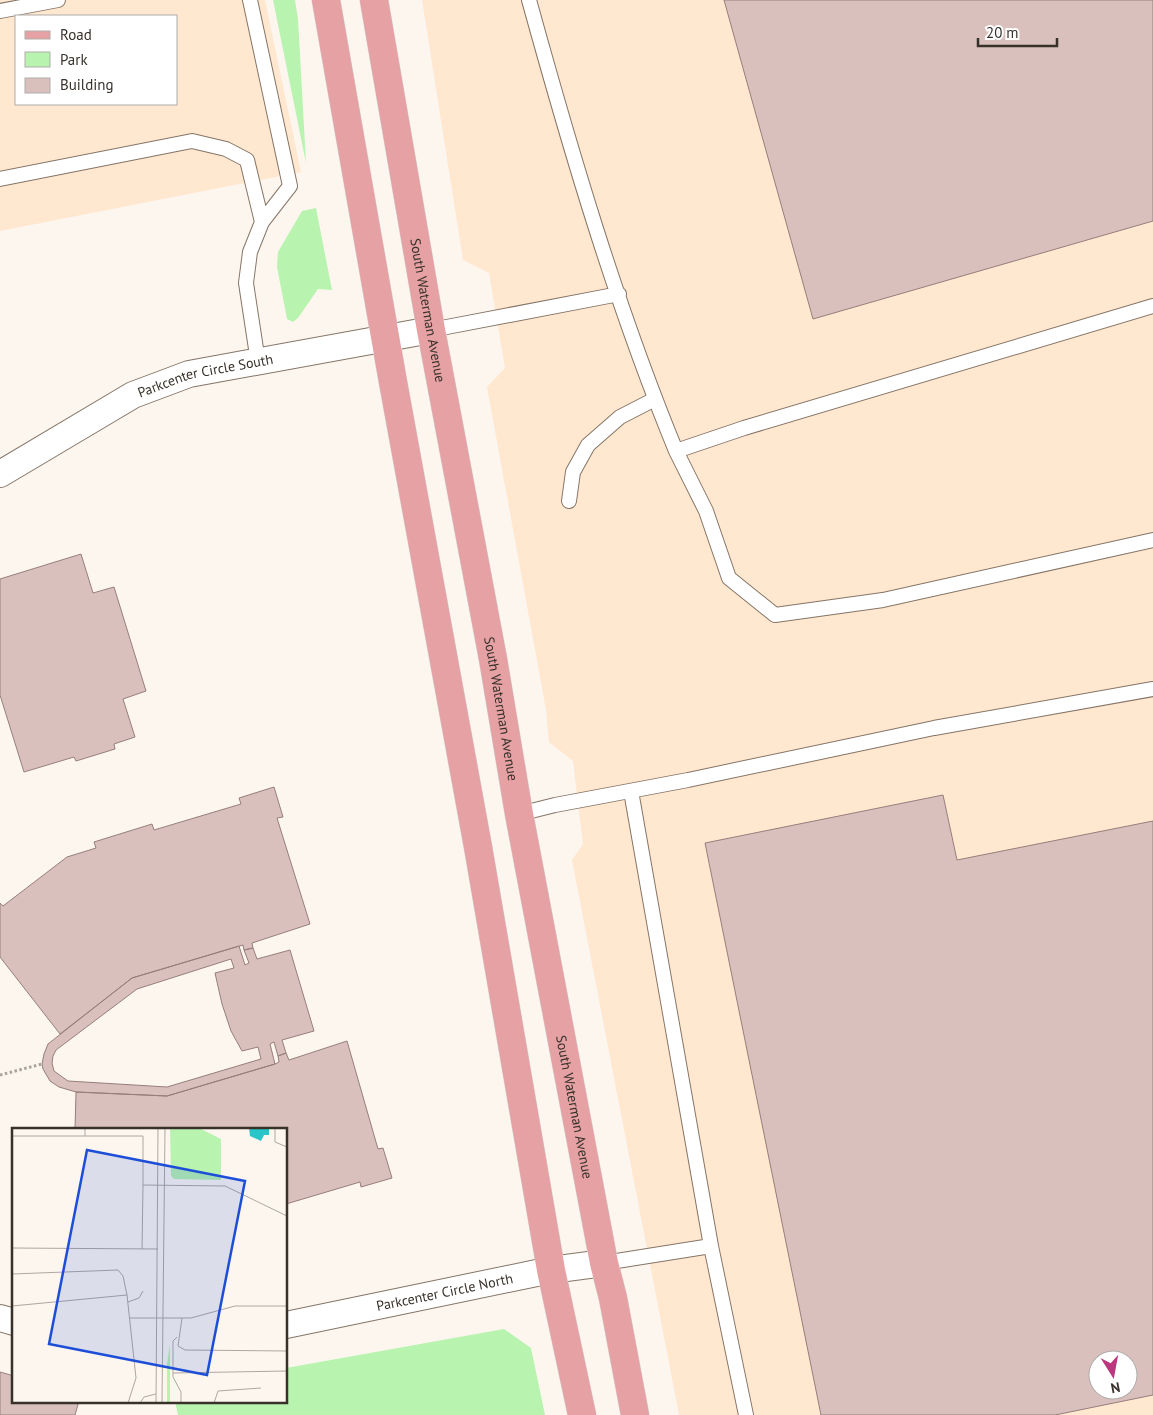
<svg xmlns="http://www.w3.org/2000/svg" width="1153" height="1415" viewBox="0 0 1153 1415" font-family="'PT Sans',sans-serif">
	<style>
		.built { fill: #ffe7d0; fill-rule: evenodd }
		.green { fill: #b8f3af }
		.building { fill: #dac0bd; stroke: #967e7b; fill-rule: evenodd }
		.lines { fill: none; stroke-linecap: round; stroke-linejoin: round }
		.lane-casing { stroke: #857566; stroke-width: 16 }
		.street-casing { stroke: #857566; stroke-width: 28 }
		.primary-casing { stroke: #d7d6d4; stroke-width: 29 }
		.path { stroke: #aaa39c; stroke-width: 3; stroke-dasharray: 2.5 2.5; stroke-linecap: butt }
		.lane { stroke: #fff; stroke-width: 14 }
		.street { stroke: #fff; stroke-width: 26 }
		.primary { stroke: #e6a1a4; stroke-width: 28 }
		.labels { text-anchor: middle; stroke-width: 4.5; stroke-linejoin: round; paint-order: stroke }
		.street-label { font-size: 14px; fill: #37312a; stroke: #fff }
		.inset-road { fill: none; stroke: #aea7a0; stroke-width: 1 }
		.view { fill: #1d4ed8; fill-opacity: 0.15; stroke: #1d4ed8; stroke-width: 2.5 }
		.inset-edge { fill: none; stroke: #37312a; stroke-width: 2.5 }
	</style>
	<rect width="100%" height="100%" fill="#fdf6ef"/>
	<!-- built -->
	<path class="built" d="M0,0H265L301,172L0,231ZM16,16H176V104H16Z
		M422,0H1153V1415H679L572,860L583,844L573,761L549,742L546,710L487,387L505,368L489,273L463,260ZM1098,1360H1128V1390H1098Z"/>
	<!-- green -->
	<path class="green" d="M273,0H295L298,19L306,163Z
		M316,208L332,290L318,289L298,318L293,322L287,319L277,267L278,252L302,211Z
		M504,1329L531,1348L545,1415H178L175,1401H286V1368Z"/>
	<!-- building -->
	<path class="building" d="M724,0H1153V221L813,319Z
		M81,554L93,593L114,587L146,691L123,699L135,737L114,744L115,749L76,761L74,757L24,772L0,695V579Z
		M274,787L283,817L277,818L310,924L252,943L253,948L244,950L243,945L132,978L60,1034L0,957V903L3,906L67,857L96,848L94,842L152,824L154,830L241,804L239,798Z
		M943,795L957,860L1153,821V1395L1055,1415H821L705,843ZM1098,1360H1128V1390H1098Z
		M239,946L245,965L249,963L244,950L253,948L257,959L290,950L314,1031L282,1040L286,1053L278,1056L274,1042L270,1044L275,1064L167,1096L76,1092L59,1087L50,1081L43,1069L42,1064L44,1054L48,1044L132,978ZM231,959L234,968L215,973L222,1004L231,1031L242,1051L258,1047L261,1059L167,1087L68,1081L54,1071L52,1063L53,1056L56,1050L137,989Z
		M347,1041L378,1149L383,1148L392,1178L361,1187L360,1182L286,1204V1129H75L76,1092L167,1096L275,1064L279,1062L278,1056L286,1053L289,1060Z
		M0,1372L14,1376V1401H79L75,1415H0Z"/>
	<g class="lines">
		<!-- lane casing -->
		<g class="lane-casing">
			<path id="lane" d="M250,0L290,186L262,222
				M529,0C571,152 616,305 676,451L744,428L1153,306
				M0,11L58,0
				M0,179L192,141L226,149L247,160L262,222L250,252L246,283L258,362
				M431,330L619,294
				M676,451L706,511L729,578L775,615L883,600L1153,540
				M569,501L573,472L588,445L620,417L655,399
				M631,791L711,1246
				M519,814L555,805L688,780L934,728L1153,689
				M604,1263L711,1246L746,1415"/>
		</g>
		<!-- street casing -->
		<g class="street-casing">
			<g id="street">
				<path id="s1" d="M0,474L133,395L189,374L431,330"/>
				<path d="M0,1318L14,1322"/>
				<path id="s2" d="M286,1325L551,1270L604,1263"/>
			</g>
		</g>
		<!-- primary casing -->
		<g class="primary-casing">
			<g id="primary">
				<path d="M326,0L393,382L478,847L551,1270L582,1415"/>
				<path id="s3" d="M374,0L431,330L493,659L519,814L604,1263L613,1298L635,1415"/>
			</g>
		</g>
		<!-- path -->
		<path class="path" d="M0,1075L42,1064"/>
		<!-- lane -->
		<use href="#lane" class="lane"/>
		<!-- street -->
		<use href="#street" class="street"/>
		<!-- primary -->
		<use href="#primary" class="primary"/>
	</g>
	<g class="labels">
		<!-- street labels -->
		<g class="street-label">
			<text dy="5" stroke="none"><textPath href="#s3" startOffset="315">South Waterman Avenue</textPath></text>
			<text dy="5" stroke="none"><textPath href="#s1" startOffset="230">Parkcenter Circle South</textPath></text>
			<text dy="5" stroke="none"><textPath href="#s3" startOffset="720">South Waterman Avenue</textPath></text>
			<text dy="5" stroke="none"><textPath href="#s3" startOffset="1125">South Waterman Avenue</textPath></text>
			<text dy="5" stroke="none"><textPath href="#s2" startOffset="162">Parkcenter Circle North</textPath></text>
		</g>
	</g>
	<!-- overview -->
	<g transform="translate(12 1128)">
		<rect width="275" height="275" fill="#fdf6ef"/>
		<path d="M158,0H187L209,11V52L162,51L159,48ZM158,216V275H155V236Z" fill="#b8f3af"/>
		<path d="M237,0H257V7H252L249,13L238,8Z" fill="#28c5c9"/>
		<path class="inset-road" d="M263,0V14L275,19M0,8H73V0M73,8H131V57L213,58L275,88M0,120L146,121M130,121L131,57M0,146L106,142L111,148L115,167M116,174L127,170L131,163M0,178L115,167L124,250L116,275M118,190H179L223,178H275M170,190L166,218L173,222L275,223M165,209L161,213V249L169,264V275M161,245L275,243M128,275L132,269L144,266M144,275L146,0M150,275L153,0M202,275L206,263L249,260"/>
		<path class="view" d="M75,22L233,53L195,247L37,216Z"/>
		<rect width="275" height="275" class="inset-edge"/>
	</g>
	<!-- legend -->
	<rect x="15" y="15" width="162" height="90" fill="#ffffff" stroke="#afadaa"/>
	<rect x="25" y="31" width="25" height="8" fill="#e6a1a4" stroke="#afadaa"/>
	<text x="60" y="40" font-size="15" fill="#37312a">Road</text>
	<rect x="25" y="52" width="25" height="15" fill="#b8f3af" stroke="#afadaa"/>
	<text x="60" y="65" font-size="15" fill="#37312a">Park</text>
	<rect x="25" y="78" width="25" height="15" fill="#dac0bd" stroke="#afadaa"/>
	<text x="60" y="90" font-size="15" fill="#37312a">Building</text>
	<!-- north arrow -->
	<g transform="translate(1113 1375) rotate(169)"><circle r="24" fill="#ffffff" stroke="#afadaa"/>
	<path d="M0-4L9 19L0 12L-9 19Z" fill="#ba377f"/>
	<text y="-8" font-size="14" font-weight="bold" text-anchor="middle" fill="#37312a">N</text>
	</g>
	<!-- scale -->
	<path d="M978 38v8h79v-8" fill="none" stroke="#37312a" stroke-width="2.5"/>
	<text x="986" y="38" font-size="15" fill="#37312a" stroke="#ffffff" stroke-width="4" paint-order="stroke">20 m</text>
</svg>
